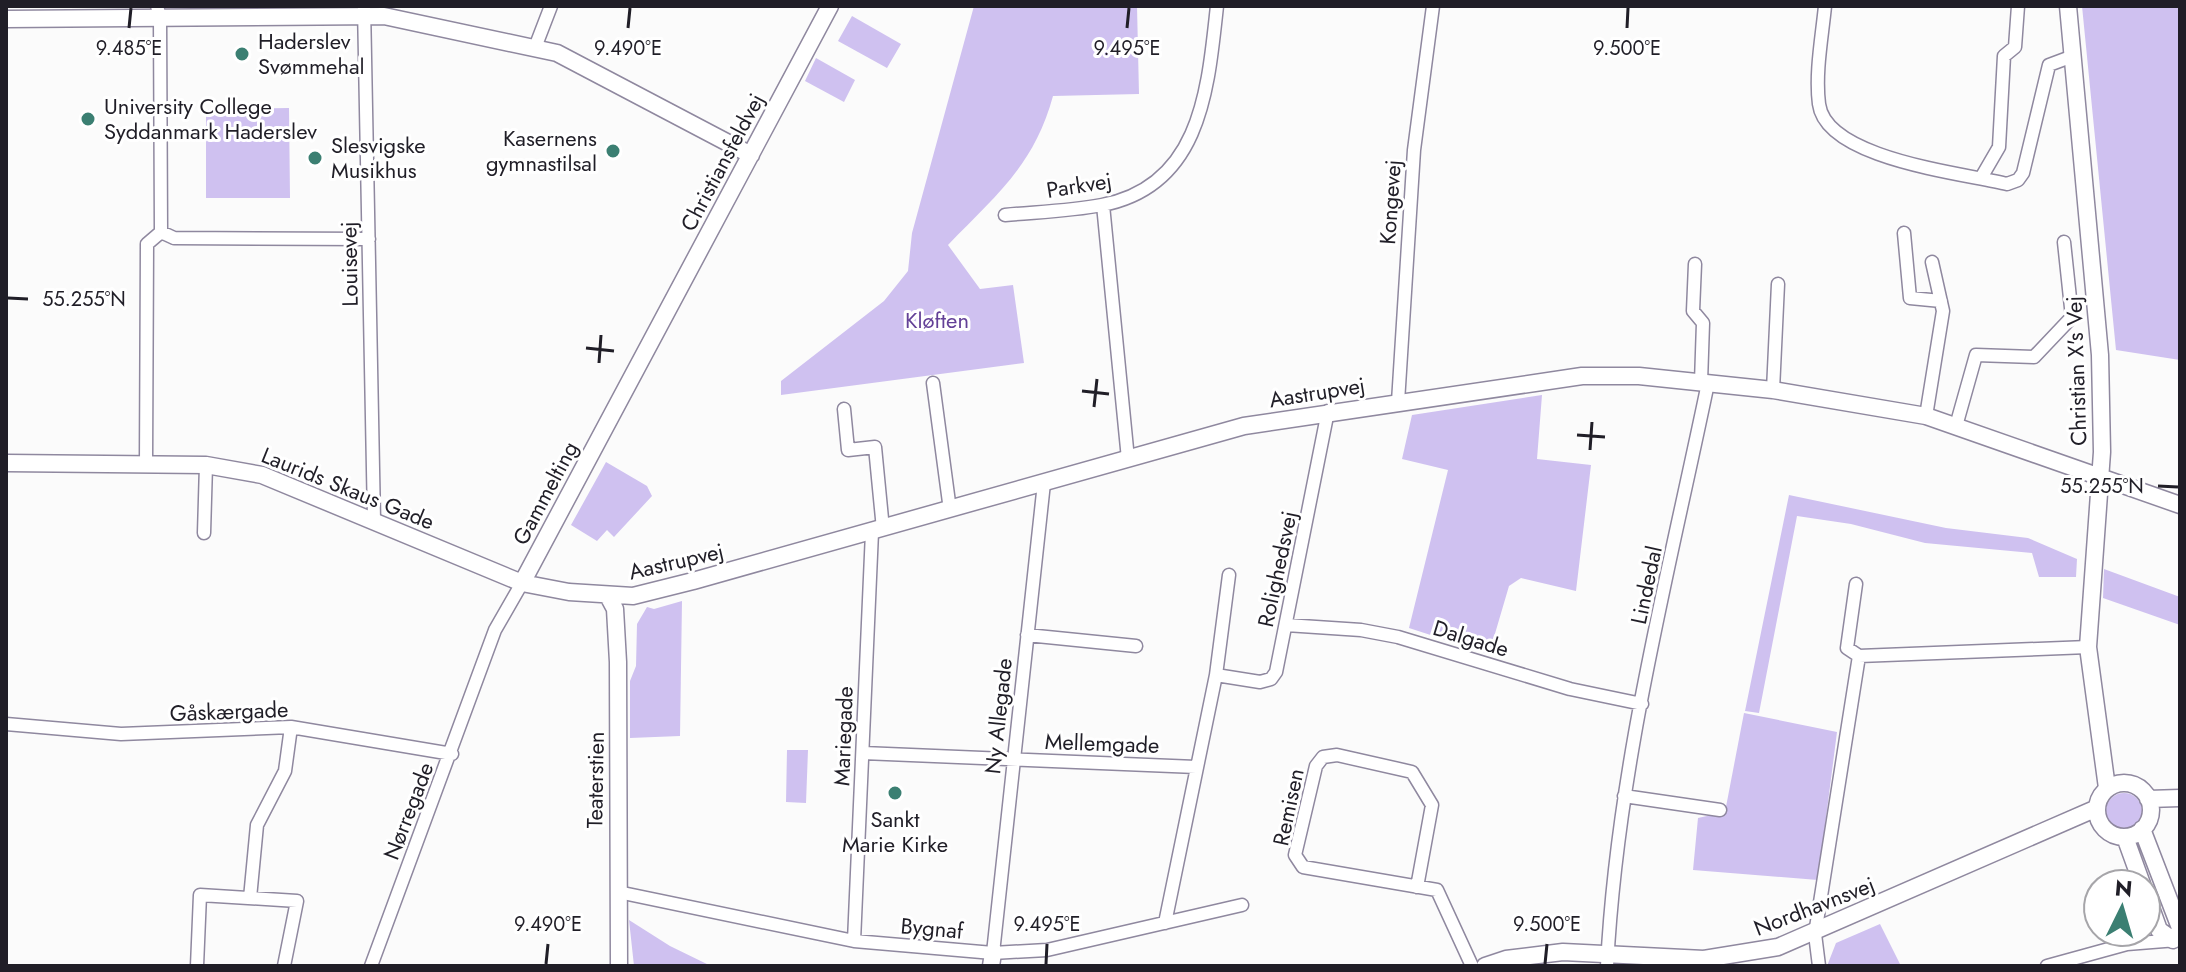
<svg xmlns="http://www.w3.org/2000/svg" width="2186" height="972" viewBox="0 0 2186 972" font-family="Jost,sans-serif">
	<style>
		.green { fill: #cfc1f0 }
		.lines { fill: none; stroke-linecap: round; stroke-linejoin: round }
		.minor-casing { stroke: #8f889f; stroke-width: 15 }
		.tertiary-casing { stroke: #8f889f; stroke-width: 19 }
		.minor { stroke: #fff; stroke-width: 12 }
		.tertiary { stroke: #fff; stroke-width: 16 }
		.ticks { fill: none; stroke: #201e27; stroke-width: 3 }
		.poi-dot { fill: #3b7f72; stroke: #fff; stroke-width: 3 }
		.labels { text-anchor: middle; stroke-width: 6; stroke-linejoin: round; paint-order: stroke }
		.poi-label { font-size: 22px; fill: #201e27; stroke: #fff; text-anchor: start }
		.street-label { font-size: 22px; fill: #201e27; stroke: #fff }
		.park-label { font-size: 22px; fill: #634097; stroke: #fff }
		.ticks-label { font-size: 20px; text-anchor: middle; fill: #201e27; stroke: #fff; stroke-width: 6; stroke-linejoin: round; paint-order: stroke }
	</style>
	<rect width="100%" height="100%" fill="#fbfbfb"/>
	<!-- green -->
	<path class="green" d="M974,6H1137L1139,94L1053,96C1034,166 995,196 948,245L980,289L1013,285L1024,363L781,395V381L884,301L908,271L912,233Z
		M2082,6H2180V360L2116,350Z
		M852,16L901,44L887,68L838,41Z
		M816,58L855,80L844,102L805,81Z
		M289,108L290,198H206V109Z
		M1542,395L1537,459L1591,465L1576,591L1521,578L1509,586L1489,654L1409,628L1448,470L1402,459L1412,415Z
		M606,462L647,486L652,496L614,537L607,530L597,541L571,525Z
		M1789,495L1946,528L2028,538L2077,559L2076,577H2039L2032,553L1925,543L1851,524L1797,516L1759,713L1745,711Z
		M2104,569L2180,597V625L2103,598Z
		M682,601L680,736L630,738V681L636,666L637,624L647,607L654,609Z
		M1744,713L1837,732L1818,880L1693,870L1698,818L1725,812Z
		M787,750H808L806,803L786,802Z
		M2106 811a18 18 0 1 1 36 0a18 18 0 1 1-36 0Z
		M629,920L670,946L711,966H634Z
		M1880,924L1901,966H1827L1836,943Z"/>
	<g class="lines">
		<!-- minor casing -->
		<g class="minor-casing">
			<path id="minor" d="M364,6L374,520
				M1825,6C1822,37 1815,73 1819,104C1826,159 1962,173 2007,184L2018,180L2023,173L2049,65L2073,56
				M536,45L551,6
				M1981,178L1999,147L2004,56L2015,47L2018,6
				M1103,205L1128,459
				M1005,215C1037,212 1071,211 1102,205C1202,186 1208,87 1217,6
				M161,232L174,238L369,239
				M1904,233L1910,298L1941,301
				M1695,264L1693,311L1703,323L1701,382
				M933,383L950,510
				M1773,390L1778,284
				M1398,402L1414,150L1433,6
				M844,409L848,450L875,447L883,529
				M1926,416L1943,311L1932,262
				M1956,426L1976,355L2034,357L2072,317L2064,242
				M146,464L147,244L161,232L160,17L157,6
				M204,533L206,465
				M1856,584L1847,648L1859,656
				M1286,625L1361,630L1398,637L1570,689L1642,704
				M1027,635L1136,646
				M1216,675L1229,575
				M6,724L121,734L291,727L452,754
				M863,753L1196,767
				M1624,796L1720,810
				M1417,887L1432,805L1412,772L1337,755L1323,757L1316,766L1295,855L1303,867L1437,890L1472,966
				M618,892L854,941L993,953L1047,950L1242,905
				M250,898L257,825L285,771L291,727
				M1165,923L1216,675L1260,682L1271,679L1276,672L1328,411
				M854,941L872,532
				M993,953L1044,483
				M197,966L200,895L297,901L284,966
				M371,966L495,630L522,583
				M1607,966C1617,769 1668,576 1708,383
				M1819,966L1815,934L1859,656L2088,647
				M2047,966L2127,944L2177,940"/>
		</g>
		<!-- tertiary casing -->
		<g class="tertiary-casing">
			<path id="tertiary" d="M2068,6L2100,355L2102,452L2088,647L2107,788
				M6,19L384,16L557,53L751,155
				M6,463L206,465L262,475L522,583L569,592L633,596L693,581L1244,426L1582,376H1639L1773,390L1926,416L2180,505
				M522,583L830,6
				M608,596L615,609L618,662L619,966
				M2097 810a27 27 0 1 1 54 0a27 27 0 1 1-54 0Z
				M2148,799L2180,798
				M2142,829L2180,928
				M2125,837L2142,884
				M2146,894L2159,930L2173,940L2180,931
				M991,966L993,953
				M1485,966L1506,959L1563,952L1704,959L1778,947L2097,808"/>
		</g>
		<!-- minor -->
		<use href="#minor" class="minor"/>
		<!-- tertiary -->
		<use href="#tertiary" class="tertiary"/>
	</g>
	<!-- ticks -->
	<path class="ticks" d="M129,28L131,8M628,28L630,8M1127,28L1129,8M1627,28L1628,8M8,298L28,299M586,348L614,351M599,363L601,335M1082,391L1109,394M1094,407L1097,379M1577,435L1605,437M1590,450L1592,422M2158,486L2178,487M546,964L548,944M1046,964L1047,944M1545,964L1547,944"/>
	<!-- markers -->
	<g class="poi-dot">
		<circle cx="242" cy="54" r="8"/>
		<circle cx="88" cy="119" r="8"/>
		<circle cx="613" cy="151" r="8"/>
		<circle cx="315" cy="158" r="8"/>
		<circle cx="895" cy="793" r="8"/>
	</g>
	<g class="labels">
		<!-- poi labels -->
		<g class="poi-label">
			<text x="258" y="49">Haderslev<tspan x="258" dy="25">Svømmehal</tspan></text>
			<text x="104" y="114">University College<tspan x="104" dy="25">Syddanmark Haderslev</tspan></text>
			<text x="597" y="146" text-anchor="end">Kasernens<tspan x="597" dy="25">gymnastilsal</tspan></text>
			<text x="331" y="153">Slesvigske<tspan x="331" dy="25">Musikhus</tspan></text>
			<text x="895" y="827" text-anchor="middle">Sankt<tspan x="895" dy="25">Marie Kirke</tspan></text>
		</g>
		<!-- street labels -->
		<g class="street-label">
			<text transform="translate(722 162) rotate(-62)" y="8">Christiansfeldvej</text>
			<text transform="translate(1079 185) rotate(-9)" y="8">Parkvej</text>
			<text transform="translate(1390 202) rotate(-86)" y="8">Kongevej</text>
			<text transform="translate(349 264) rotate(-91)" y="8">Louisevej</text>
			<text transform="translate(2076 371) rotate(-92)" y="8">Christian X's Vej</text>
			<text transform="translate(1317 392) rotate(-9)" y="8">Aastrupvej</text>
			<text transform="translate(348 488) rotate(22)" y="8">Laurids Skaus Gade</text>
			<text transform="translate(545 493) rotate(-62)" y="8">Gammelting</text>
			<text transform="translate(676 561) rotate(-13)" y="8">Aastrupvej</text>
			<text transform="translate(1277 569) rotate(-78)" y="8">Rolighedsvej</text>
			<text transform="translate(1646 585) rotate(-78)" y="8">Lindedal</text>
			<text transform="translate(1471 638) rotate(17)" y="8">Dalgade</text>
			<text transform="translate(229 711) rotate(-2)" y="8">Gåskærgade</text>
			<text transform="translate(998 716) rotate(-84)" y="8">Ny Allegade</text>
			<text transform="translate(843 736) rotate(-88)" y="8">Mariegade</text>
			<text transform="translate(1102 743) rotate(2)" y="8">Mellemgade</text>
			<text transform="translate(595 780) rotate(-89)" y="8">Teaterstien</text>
			<text transform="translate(1288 807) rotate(-78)" y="8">Remisen</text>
			<text transform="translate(408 811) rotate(-69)" y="8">Nørregade</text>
			<text transform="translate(1814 906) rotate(-21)" y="8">Nordhavnsvej</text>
			<text transform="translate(932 928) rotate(5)" y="8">Bygnaf</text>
		</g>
		<!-- park labels -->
		<g class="park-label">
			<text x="937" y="328">Kløften</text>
		</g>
	</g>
	<g class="ticks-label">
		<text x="129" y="55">9.485°E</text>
		<text x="628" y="55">9.490°E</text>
		<text x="1127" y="55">9.495°E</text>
		<text x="1627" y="55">9.500°E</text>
		<text x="84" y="306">55.255°N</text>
		<text x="2102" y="493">55.255°N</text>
		<text x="548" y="931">9.490°E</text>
		<text x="1047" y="931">9.495°E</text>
		<text x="1547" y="931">9.500°E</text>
	</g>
	<!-- border -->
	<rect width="2186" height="972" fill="none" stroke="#201e27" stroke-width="16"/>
	<!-- north arrow -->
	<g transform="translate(2122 908) rotate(5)"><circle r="38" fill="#ffffff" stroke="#a6a5a9" stroke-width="2"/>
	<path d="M0-6L14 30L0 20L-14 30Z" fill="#3b7f72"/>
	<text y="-12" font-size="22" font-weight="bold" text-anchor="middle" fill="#201e27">N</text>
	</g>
</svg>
